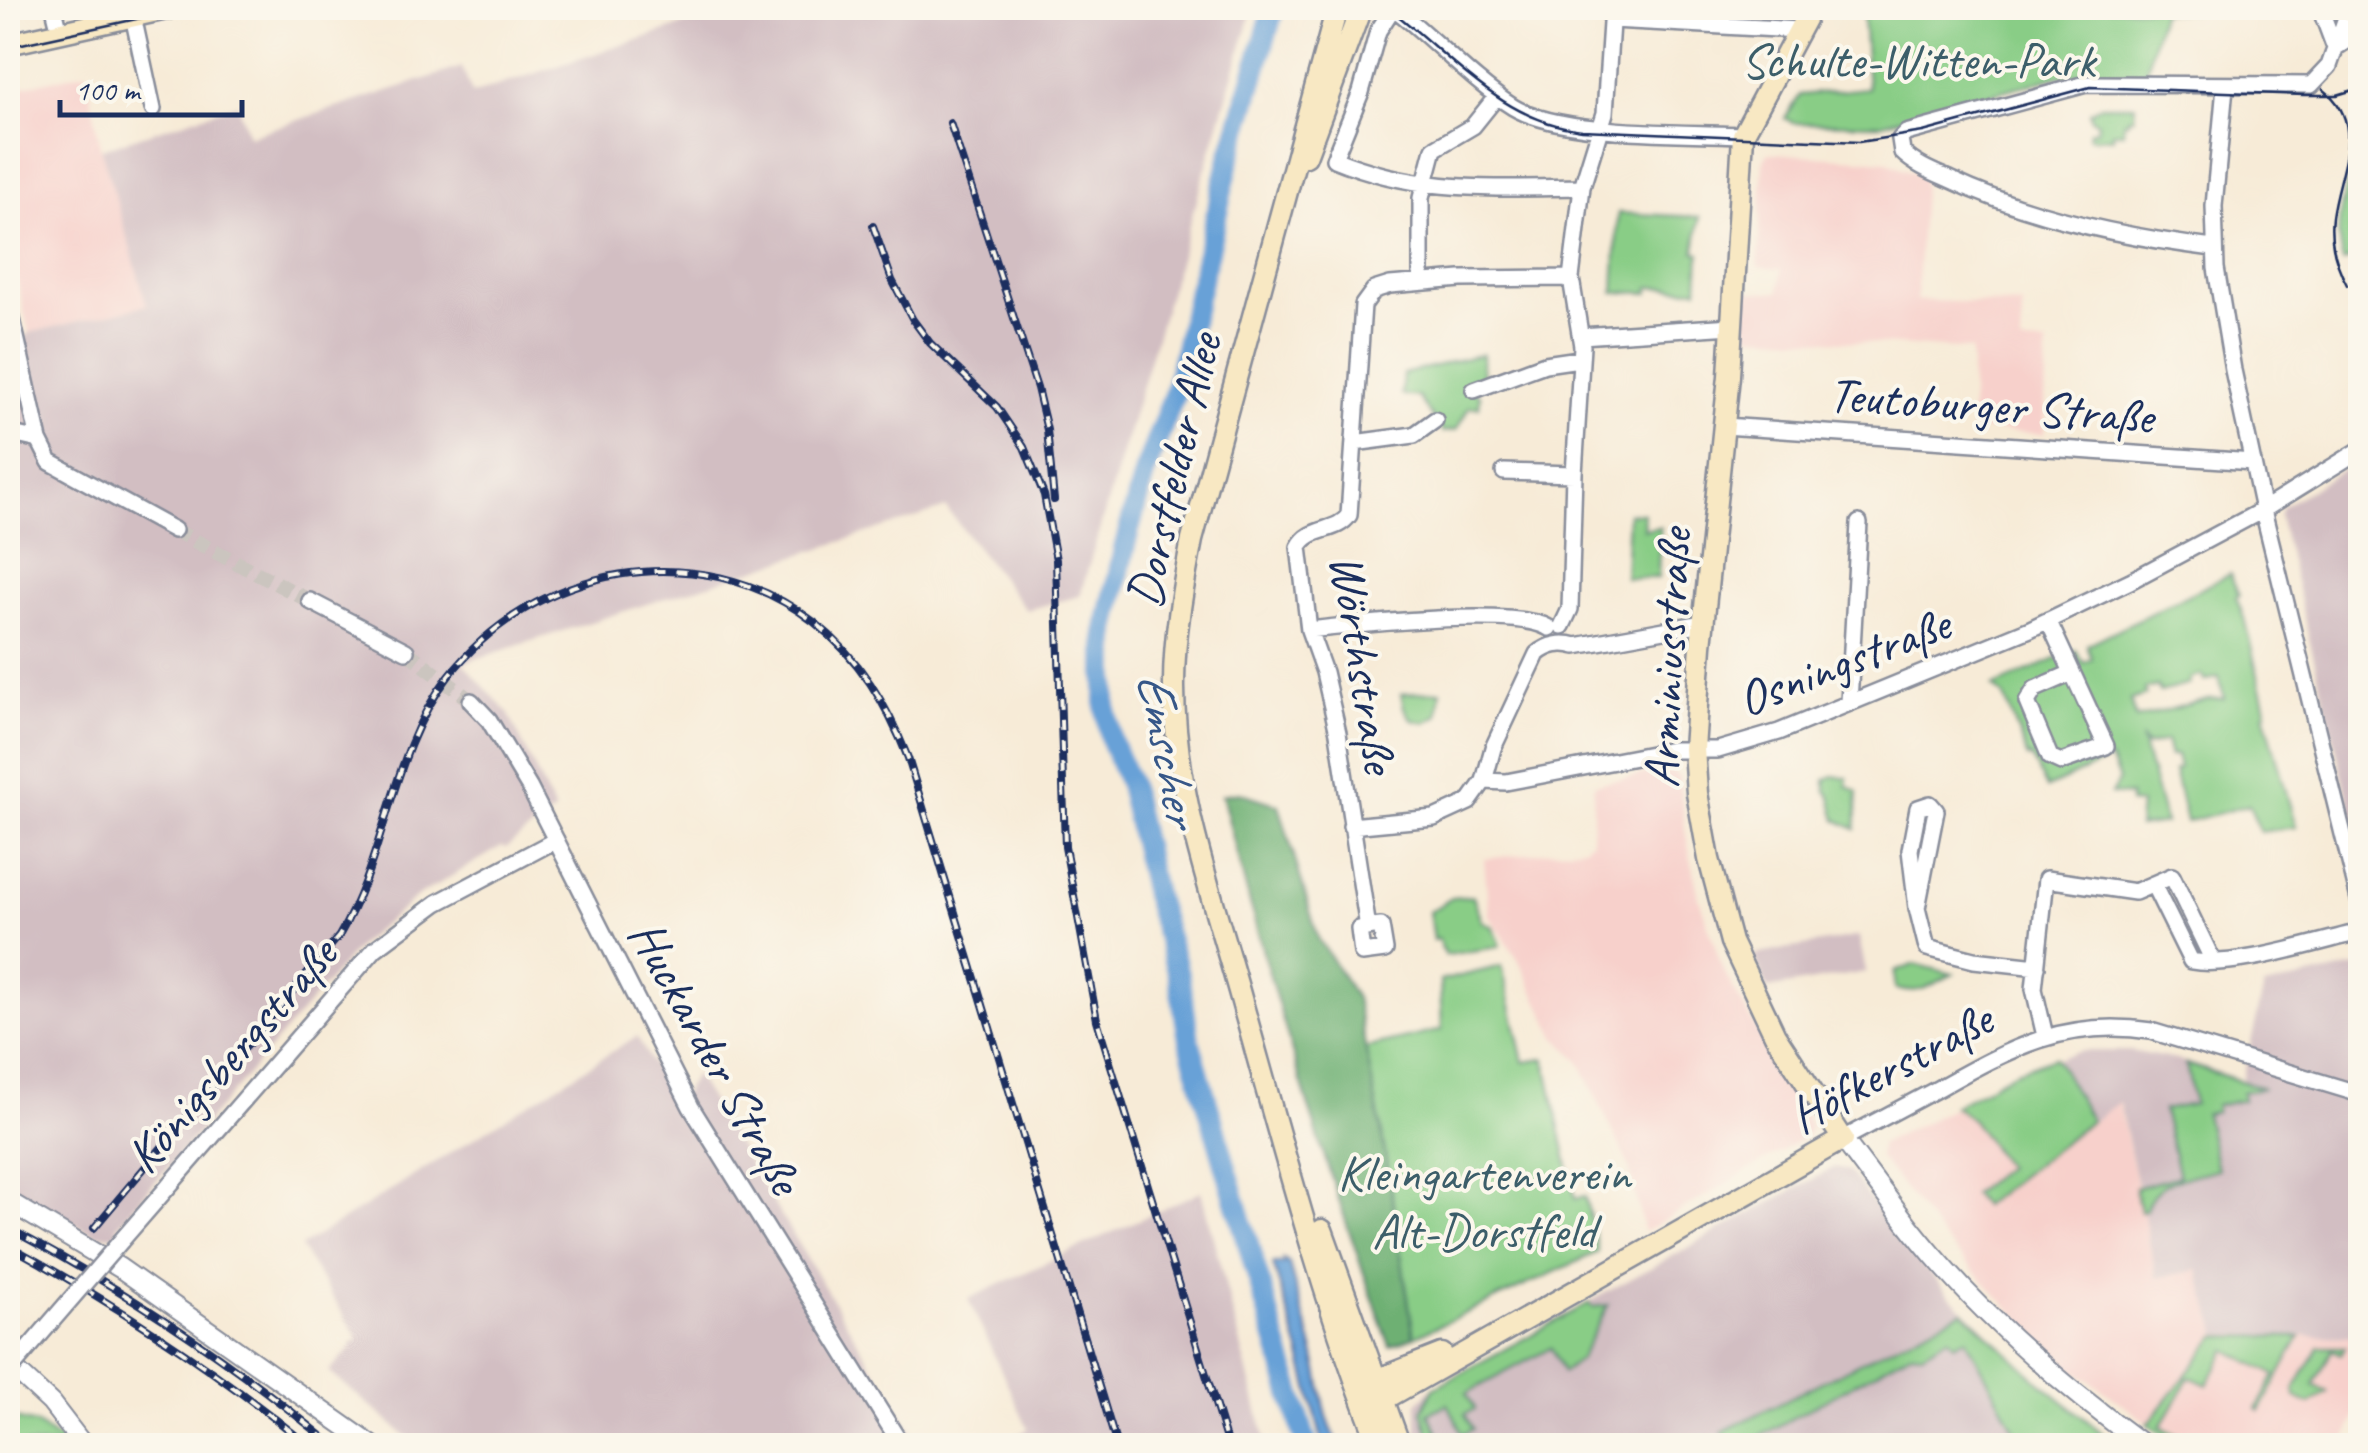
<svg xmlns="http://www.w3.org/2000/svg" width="2368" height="1453" viewBox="0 0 2368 1453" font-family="Caveat,sans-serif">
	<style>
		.built { fill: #f7d0cb }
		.industrial { fill: #d2bec2 }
		.green { fill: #89cd86; stroke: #527e72; stroke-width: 2.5; fill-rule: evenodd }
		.forest { fill: #6eb073; stroke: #447068; stroke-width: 2.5 }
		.water { fill: #67a1d7; stroke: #41689a; stroke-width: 2.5 }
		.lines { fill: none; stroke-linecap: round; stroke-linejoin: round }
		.river { stroke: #67a1d7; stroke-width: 22 }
		.minor-tunnel { stroke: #cbc5bf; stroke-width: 15; stroke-dasharray: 15 8; stroke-linecap: butt }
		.minor-casing { stroke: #898d9a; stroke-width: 20 }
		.tertiary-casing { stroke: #898d9a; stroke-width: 22 }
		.secondary-casing { stroke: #898d9a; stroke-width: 25 }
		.minor { stroke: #fff; stroke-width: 15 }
		.tertiary { stroke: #fff; stroke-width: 18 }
		.secondary { stroke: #f8e8c3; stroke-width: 20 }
		.tram { stroke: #1b2f5e; stroke-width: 2.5 }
		.rail-casing { stroke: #1b2f5e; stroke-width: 8 }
		.rail { stroke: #fbf7ec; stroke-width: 4; stroke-dasharray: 11; stroke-linecap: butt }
		.minor-bridge-casing { stroke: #898d9a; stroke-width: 20; stroke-linecap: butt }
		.minor-bridge { stroke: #fff; stroke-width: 15 }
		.labels { text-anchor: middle; stroke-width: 8; stroke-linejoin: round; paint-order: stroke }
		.park-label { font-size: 50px; fill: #3c5e6a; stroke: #fbf7ec }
		.street-label { font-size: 50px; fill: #1b2f5e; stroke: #fbf7ec }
		.water-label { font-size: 52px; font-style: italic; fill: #365788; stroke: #fbf7ec }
	</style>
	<rect width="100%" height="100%" fill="#fbf7ec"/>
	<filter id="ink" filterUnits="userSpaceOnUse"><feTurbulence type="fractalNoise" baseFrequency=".01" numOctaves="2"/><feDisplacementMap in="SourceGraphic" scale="20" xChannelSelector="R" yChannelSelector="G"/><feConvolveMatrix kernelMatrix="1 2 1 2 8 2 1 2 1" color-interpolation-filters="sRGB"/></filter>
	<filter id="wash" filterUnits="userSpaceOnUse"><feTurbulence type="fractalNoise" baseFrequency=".0048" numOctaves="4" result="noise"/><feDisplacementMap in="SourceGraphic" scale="40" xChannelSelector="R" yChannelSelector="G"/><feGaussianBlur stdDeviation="2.25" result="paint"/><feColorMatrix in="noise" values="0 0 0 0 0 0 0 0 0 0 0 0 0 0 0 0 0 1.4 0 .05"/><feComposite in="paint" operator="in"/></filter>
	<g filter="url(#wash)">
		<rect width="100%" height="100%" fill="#f7ebd7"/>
		<!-- built -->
		<path class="built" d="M86,72L101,149L148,305L29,333L8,242V90Z
			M1773,153L1886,161L1924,177L1916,300H1911L2022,305L2021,344L2047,345L2044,434L1971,429V350L1742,334L1746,292H1779L1781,269L1758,267L1763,162L1767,154Z
			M1670,770L1679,777L1685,831L1699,898L1723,970L1811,1126L1805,1137L1644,1232L1629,1166L1579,1060L1556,1037L1518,959L1489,915L1484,859L1584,847L1592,840L1594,784Z
			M2035,1067L2090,1124L2118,1101L2157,1278L2198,1270L2218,1334L2360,1337V1403L2343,1445H2178L2067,1364L2026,1325L1946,1242L1878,1156L1881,1144Z"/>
		<!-- industrial -->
		<path class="industrial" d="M703,8H1253L1080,596L1026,610L946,508L463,663L508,713L555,811L506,848L501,847L418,896L361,943L118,1225L116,1235H97L47,1211L8,1183V349L29,333L147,305L101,149L237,104L249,136L462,67L472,94L705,18Z
			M2360,459V846L2279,516L2282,507Z
			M1859,936L1866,972L1768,989L1754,955Z
			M2360,966V1337L2218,1334L2198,1270L2157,1278L2119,1102L2089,1124L2055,1059L2081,1051H2131L2187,1062L2242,1080L2264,987Z
			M637,1036L674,1107L695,1075L921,1445H417L329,1372L359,1339L300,1247Z
			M1835,1167L1849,1171L1882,1216L1949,1295L2035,1377L2119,1445H1422L1417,1437V1403L1432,1388Z
			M1201,1191L1267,1445H998L1028,1429L968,1299Z"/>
		<!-- green -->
		<path class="green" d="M1856,8H2307L2308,13L2161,12L2145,74L2088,73L2059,76L1879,124L1793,123L1785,119L1800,95L1868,88L1863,15Z
			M2100,105H2135L2134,117H2128V121H2124L2123,132H2113V138L2089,137L2090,130H2097L2098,122L2091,119L2090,112Z
			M2360,150V168L2353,190L2351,254L2359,256L2343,262C2331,222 2346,187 2360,150Z
			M1618,213L1700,217L1695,252L1700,253L1698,289L1650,287L1649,293L1614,292Z
			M1482,354L1483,379L1474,390L1480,397L1479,407H1469L1456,430L1443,432L1418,397L1401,395L1403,374Z
			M1628,513H1643L1644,529L1660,527L1658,578H1625Z
			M2230,574L2239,595L2236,597L2244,618L2267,712L2264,713L2296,827L2260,832L2249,805L2186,822L2174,770L2179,768L2176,755L2170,756L2166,741L2146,746L2141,738L2165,823L2138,827L2140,804L2130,803V796L2111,794L2119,780L2110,759L2047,788L2031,757L2028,758L2004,696L1993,687L2076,650L2083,663L2092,659L2087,645ZM2202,675L2204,681L2219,677L2224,698L2208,699L2136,719L2131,700L2146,695L2145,689L2158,686L2160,692L2190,684L2189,679Z
			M1441,691L1438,715L1425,723L1412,720L1404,708L1401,694Z
			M1833,776L1848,778L1847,786L1858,792L1856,829L1837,820L1831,797L1826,790V780Z
			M1473,896L1482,921L1493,927L1500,943L1499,947L1445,955L1438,939L1433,940L1429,912L1452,898Z
			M1915,964L1953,974C1934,983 1915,998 1895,988V972Z
			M1502,966L1524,1062L1545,1059L1575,1198L1585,1196L1598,1252L1414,1337L1381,1129L1364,1048L1442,1030L1440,981Z
			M2055,1057L2091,1121L1982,1206L1972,1194L2006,1167L1972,1120L1954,1106L2014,1072Z
			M2186,1064L2263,1088L2242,1092L2243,1100L2216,1106V1112L2205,1114L2217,1169C2190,1178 2154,1177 2146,1210L2140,1211L2135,1188L2179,1176L2163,1110L2194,1104Z
			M1589,1303L1592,1307L1608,1305L1580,1359L1563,1372L1551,1348L1467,1393L1475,1409L1465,1414L1473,1429L1463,1434L1448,1404L1428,1413L1444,1445H1432L1422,1411L1434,1388Z
			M1963,1311L2035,1378L2117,1445H2023L1966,1338L1954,1344L1949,1337L1922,1353L1911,1352L1744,1445H1733L1722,1432Z
			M2217,1336L2300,1337L2260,1411L2257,1409L2275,1375L2227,1350L2207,1385L2190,1377L2161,1426L2194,1445H2180L2148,1424Z
			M2319,1347H2345L2341,1354L2332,1350L2314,1385L2327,1392L2310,1404L2296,1397L2294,1390Z
			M16,1419L36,1424L54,1437L63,1436L71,1445H8V1421Z"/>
		<!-- forest -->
		<path class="forest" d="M1239,792L1279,805L1318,938L1356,998L1381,1129L1414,1337L1390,1346C1323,1165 1268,982 1222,795Z"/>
		<!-- water -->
		<path class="water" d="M1283,1260L1289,1263C1297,1299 1311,1334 1318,1370C1324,1398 1324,1421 1340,1445H1323L1300,1352L1273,1264H1284Z"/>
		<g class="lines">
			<!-- river -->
			<path class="river" d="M1274,8L1229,161L1174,395L1145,471L1125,545L1106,630V709L1111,740L1129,784L1154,894L1179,977L1189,1040L1307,1446"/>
		</g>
	</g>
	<g filter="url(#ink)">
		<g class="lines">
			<!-- minor-tunnel -->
			<path class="minor-tunnel" d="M174,530L310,601
				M406,651L471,701"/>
			<!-- minor casing -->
			<g class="minor-casing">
				<path id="minor" d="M54,8L60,32
					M1393,8L1378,31L1361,92L1334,159C1420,194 1492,188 1582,187
					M1394,8C1433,38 1472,81 1513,107C1561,136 1684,132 1743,135
					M2320,8L2335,48
					M133,16L153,109
					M1612,20L1798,30
					M2335,48L2360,32
					M2225,87L2214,206L2216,268L2233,370L2263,510L2360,903
					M2213,248C2124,237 2031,218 1949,179C1933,172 1915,165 1902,152L1900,139L1906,133L2086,84L2311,85L2329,66L2349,9
					M1421,282V198L1434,149L1473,126L1497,96
					M8,301L39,440L50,462L174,530
					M1581,336L1732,326
					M1474,390L1545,364L1579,359
					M1724,426L2253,462
					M8,433L39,440
					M1354,443L1414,435L1435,420
					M1504,472L1574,474
					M310,601L406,651
					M2048,620L2106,746L2061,762L2050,757L2027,702L2035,689L2072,673
					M1562,626L1570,609L1574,474L1582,346L1571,278L1582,187L1605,113L1612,8
					M1309,630C1355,625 1515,607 1549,628
					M471,701L489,720L529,787L691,1107L902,1446
					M1849,702L1859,523
					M1484,781L1506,782L1672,750H1718L1779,732L2030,629L2130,581L2263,510L2360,450
					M1351,826L1434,818L1469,802L1484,781L1493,748L1537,654C1548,644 1563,642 1576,646L1703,623
					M2153,884L2191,961C2233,969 2316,942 2360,932
					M1917,908L1936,811L1930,804L1918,808L1910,850L1917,908L1927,948L1974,960L2037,967
					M1381,926L1385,950L1362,953L1359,929Z
					M1368,928L1338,733L1324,672L1309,630L1299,547C1309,526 1337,533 1349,515L1363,305L1374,290L1390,285L1461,279L1571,278
					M2045,1036L2034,989L2046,879L2135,892L2172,876L2213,961
					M1843,1139C1875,1122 1907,1105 1939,1088C2010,1048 2066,1018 2151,1031L2360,1094
					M121,1241L375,949L437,903L556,840
					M2360,1446V1443"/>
			</g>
			<!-- tertiary casing -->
			<g class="tertiary-casing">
				<path id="tertiary" d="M1843,1139C1873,1178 1901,1218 1933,1255C1995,1327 2068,1390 2145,1446
					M8,1201L120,1268L373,1446
					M8,1363L51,1403L84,1446"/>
			</g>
			<!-- secondary casing -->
			<g class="secondary-casing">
				<path id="secondary" d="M1337,8L1192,540C1183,587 1174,635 1174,683C1173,791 1214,900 1242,1002C1283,1148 1324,1305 1380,1446
					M2346,8L2360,13
					M8,44L171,8
					M1306,156L1361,8
					M1322,1230L1400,1446
					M1369,1388L1376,1380L1442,1354
					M1362,1397L1383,1400L1843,1139L1775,1035L1731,942L1709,859L1697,793L1694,749L1701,646L1729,376L1743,135L1811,8"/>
			</g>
			<!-- minor -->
			<use href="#minor" class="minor"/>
			<!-- tertiary -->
			<use href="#tertiary" class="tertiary"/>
			<!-- secondary -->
			<use href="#secondary" class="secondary"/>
			<!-- tram -->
			<path class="tram" d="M1388,8C1451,55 1500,121 1582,130L1859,142L1923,132L2090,87L2304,95H2337L2360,88
				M8,47L187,8
				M2323,89C2368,124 2338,169 2332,217C2329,242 2335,263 2347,285"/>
			<!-- rail casing -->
			<g class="rail-casing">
				<path id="rail" d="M950,123L1037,388L1047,430L1054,500
					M873,226L892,280L913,320L930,343L997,407L1024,447L1044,495L1056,560L1065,847L1097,1020L1228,1446
					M8,1228C123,1288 233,1362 334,1446
					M94,1228L339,936C387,855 390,753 448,677C533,566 699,533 814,622C860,658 887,705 908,758L1117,1446
					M8,1245C114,1303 215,1369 309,1446"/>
			</g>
			<!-- rail -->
			<use href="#rail" class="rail"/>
			<!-- minor-bridge casing -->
			<g class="minor-bridge-casing">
				<path id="minor-bridge" d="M8,1372L121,1241"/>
			</g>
			<!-- minor-bridge -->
			<use href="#minor-bridge" class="minor-bridge"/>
		</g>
	</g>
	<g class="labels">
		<!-- park labels -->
		<g class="park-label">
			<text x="1918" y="77">Schulte-Witten-Park</text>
			<text x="1484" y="1190">Kleingartenverein<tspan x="1484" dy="58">Alt-Dorstfeld</tspan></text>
		</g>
		<!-- street labels -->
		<g class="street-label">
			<text transform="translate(1991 404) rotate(4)" y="18">Teutoburger Straße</text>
			<text transform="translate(1172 470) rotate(-77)" y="18">Dorstfelder Allee</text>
			<text transform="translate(1666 658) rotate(-87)" y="18">Arminiusstraße</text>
			<text transform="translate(1843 660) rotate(-21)" y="18">Osningstraße</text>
			<text transform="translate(1365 663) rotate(81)" y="18">Wörthstraße</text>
			<text transform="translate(230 1054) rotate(-49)" y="18">Königsbergstraße</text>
			<text transform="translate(717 1056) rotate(61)" y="18">Huckarder Straße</text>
			<text transform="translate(1890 1066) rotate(-28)" y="18">Höfkerstraße</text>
		</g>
		<!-- water labels -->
		<g class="water-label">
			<text transform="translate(1169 748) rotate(79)" y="18">Emscher</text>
		</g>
	</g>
	<!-- margin -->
	<rect width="2368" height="1453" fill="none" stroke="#fbf7ec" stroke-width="40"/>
	<!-- scale -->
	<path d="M60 100v15h182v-15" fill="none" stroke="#1b2f5e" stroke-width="5"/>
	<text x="75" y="100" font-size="30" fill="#1b2f5e" stroke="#fbf7ec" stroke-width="8" paint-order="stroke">100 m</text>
</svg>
